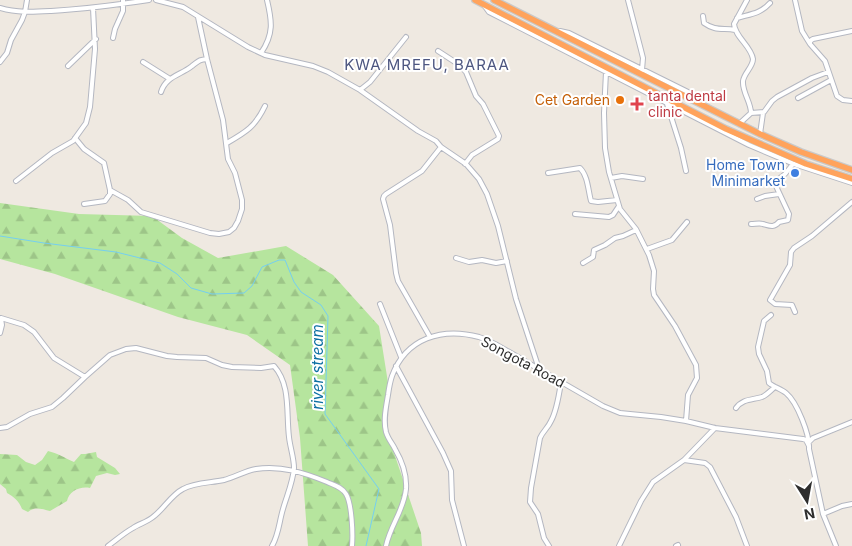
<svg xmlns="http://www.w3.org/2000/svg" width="852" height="546" viewBox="0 0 852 546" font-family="Inter,sans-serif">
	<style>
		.forest { fill: url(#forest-firs) }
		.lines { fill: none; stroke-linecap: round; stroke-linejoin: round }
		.stream { stroke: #75cff0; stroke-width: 1 }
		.minor-casing { stroke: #b4b7c1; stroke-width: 6 }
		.highway-casing { stroke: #c9c9c9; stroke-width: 8 }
		.minor { stroke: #fff; stroke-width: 4 }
		.highway { stroke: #ffa35c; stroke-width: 5.5 }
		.food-dot { fill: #e8710a; stroke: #fff; stroke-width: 2 }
		.health-dot { fill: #e0444e; stroke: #fff; stroke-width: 2 }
		.shop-dot { fill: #3f7fe0; stroke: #fff; stroke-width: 2 }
		.labels { text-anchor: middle; stroke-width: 4; stroke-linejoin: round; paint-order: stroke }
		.health-label { font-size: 14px; fill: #be3a42; stroke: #fff; text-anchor: start }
		.food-label { font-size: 14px; fill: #c56008; stroke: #fff; text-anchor: end }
		.shop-label { font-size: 14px; fill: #366cbe; stroke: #fff; text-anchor: end }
		.street-label { font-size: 14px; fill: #2e2e2e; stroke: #fff }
		.neighbourhood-label { font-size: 15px; letter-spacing: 1px; fill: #4d5680; stroke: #fff }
		.water-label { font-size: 15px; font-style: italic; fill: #0d6fa3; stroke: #fff }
	</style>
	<defs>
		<pattern id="forest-firs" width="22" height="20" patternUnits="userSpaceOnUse" patternTransform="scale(1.25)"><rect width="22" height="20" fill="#b6e59e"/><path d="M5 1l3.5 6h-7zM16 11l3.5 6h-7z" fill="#9dc588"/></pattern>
	</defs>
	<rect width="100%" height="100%" fill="#efe9e1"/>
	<!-- forest -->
	<path class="forest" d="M0,203L79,214L152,216L182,238L218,258L286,246L333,275L379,326L389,389L385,426L421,533L422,546H308L300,438L290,365L247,335L178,317L55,274L0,259Z
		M48,451C57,453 65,458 74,462L81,454H85L96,452L97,457L115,468L120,474L115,475L107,473L96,476L90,488C80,486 69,491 67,501L50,511C42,509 35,506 28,512L22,509C19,501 14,497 7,493L6,489L0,484V454L17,455L26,462L35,465L42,460Z"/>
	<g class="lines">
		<!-- stream -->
		<path class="stream" d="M0,236L44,243L116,252L160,263L177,274L191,288L212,294L244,293L252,286L262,267L279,260H285L294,282L301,292L321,305L328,316L325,414L379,489L366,546"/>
		<!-- minor casing -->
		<g class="minor-casing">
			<path id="minor" d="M156,0L183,7L248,47L265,55L313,66L328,72L360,90L418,131L436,141L441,147L466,164L479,179L487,194L498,226L516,299L539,369
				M628,0L641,50L643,58L642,70
				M795,0L802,31L810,44
				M484,5L489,12L749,145L794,164L852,183
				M0,8C17,13 33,12 51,11C84,9 116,5 149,0
				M703,16L704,23C715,31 722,28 735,30
				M737,18C751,14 760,14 770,3
				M560,31L569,33L690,93L703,103
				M852,31L813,39L810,41V44L825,61L837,96L843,100L852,101
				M113,38L115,29L123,11V0
				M438,51L458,64L466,72L476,96L483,104L499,136L498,139L472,155L465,164
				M261,53C274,34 272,21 267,0
				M0,62L7,53L11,40L22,20L25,12L27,0
				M143,62L170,79
				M68,66L96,39
				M606,72L604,113L605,148L609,172L620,209L636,229L649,255L654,271L653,289L654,295L675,326L696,365L697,378L688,395L686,421
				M360,90L370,82L406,37
				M161,92C166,76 181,75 192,66C199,61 198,60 207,59
				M798,98L831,80
				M667,104L681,148L686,171
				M751,113L764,112L772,101L777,97L812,78L828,72
				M739,124L751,113C751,102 742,92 743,81C744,73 753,67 753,59C751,46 735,37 734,24L747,0
				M760,134L763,113
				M75,138L84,149L104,163L110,190L128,200L141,212L210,233L219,234L229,232L234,228L238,221L242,209V200L235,173L228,159L223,120L207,59L198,17
				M227,143C246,132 255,127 265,106
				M548,173L580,168C588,176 588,190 591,201L598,202L617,200
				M611,178L622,176L643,179
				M16,181L52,153L73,141L86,123L90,107L95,49L93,8
				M757,199L765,196L779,194
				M84,204L105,201L110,194V190
				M575,214L609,217L613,215L619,206
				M751,224C755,224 760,223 763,224C770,226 774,228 779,222L788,220L789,214L775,184L776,181L785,174L793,164
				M647,249L672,240L687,222
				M456,258L469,262L482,260L496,263L507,261
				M583,263L593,257L594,250L605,245L615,238L623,236L636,230
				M380,304L401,357
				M795,312L792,305L775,304L770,300L790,265L791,252L794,248L812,236L852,202
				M771,315L764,321L758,347L759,354L767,371L769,383C774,387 781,389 786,393C797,402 810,435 809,449L823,514L836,546
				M1,318L24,325L34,332L54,358L85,377
				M0,333L2,325L1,318
				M430,337L398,281L396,273L390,225L383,199L384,196L386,194L422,171L441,147
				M396,366L443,453L451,471L452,500L464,546
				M736,408C742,399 752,400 762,397C767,395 771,390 775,387
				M0,428L7,427L30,414L52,407L63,398L85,377L110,355L126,349L136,348L167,356L177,357L206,358L222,365L232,367L261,368L274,366C291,385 286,413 289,437C290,447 294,458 294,468C293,482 287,495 283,509C279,522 279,534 272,546
				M809,442L813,438L818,436L852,422
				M684,460L705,463L710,467L736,517L747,546
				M823,514L842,506L852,504
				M108,546C116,540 124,533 133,528C139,524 147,522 153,517C164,509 171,495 183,489C195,482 211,483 224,480C235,477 245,471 256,469C281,465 305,473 327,482C334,485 342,487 346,494C352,504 353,534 352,546
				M386,546C390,526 404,510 406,489C407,475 402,461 395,449C392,443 388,439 386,432C383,420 386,407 388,395C389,388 390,382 392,376C406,338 442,327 479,337C485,339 491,342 497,345L603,406L620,413L630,414L661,417L686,421L715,428L803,439L806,440L809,446
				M549,546L544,538L538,514L530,502L531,488L540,438C543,431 548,428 551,421C557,410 559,395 561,382
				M619,546L641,501L653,482L684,460L715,428
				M676,546L678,545"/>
		</g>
		<!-- highway casing -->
		<g class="highway-casing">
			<path id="highway" d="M475,0L726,129L806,164L852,179
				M494,0L760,134L801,152L852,170"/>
		</g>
		<!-- minor -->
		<use href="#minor" class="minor"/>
		<!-- highway -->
		<use href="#highway" class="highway"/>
	</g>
	<!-- markers -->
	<circle class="food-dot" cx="620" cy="100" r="5"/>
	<path class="health-dot" d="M634.5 96.5h5v5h5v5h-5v5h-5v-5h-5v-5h5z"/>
	<circle class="shop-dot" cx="795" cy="173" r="5"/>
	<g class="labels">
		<!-- health labels -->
		<g class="health-label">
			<text x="648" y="101">tanta dental<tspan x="648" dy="16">clinic</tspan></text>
		</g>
		<!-- food labels -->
		<g class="food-label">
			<text x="610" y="105">Cet Garden</text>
		</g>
		<!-- shop labels -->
		<g class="shop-label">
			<text x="785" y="170">Home Town<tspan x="785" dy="16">Minimarket</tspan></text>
		</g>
		<!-- street labels -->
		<g class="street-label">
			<text transform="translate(523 362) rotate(28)" y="5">Songota Road</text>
		</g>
		<!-- neighbourhood labels -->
		<g class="neighbourhood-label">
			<text x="427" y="70">KWA MREFU, BARAA</text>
		</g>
		<!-- water labels -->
		<g class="water-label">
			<text transform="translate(318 367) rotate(-90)" y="5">river stream</text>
		</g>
	</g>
	<!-- north arrow -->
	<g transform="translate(807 501) rotate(169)" stroke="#ffffff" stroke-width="4" paint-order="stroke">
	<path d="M0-4L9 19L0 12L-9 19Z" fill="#2e2e2e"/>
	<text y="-8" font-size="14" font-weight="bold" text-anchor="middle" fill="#2e2e2e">N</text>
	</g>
</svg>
